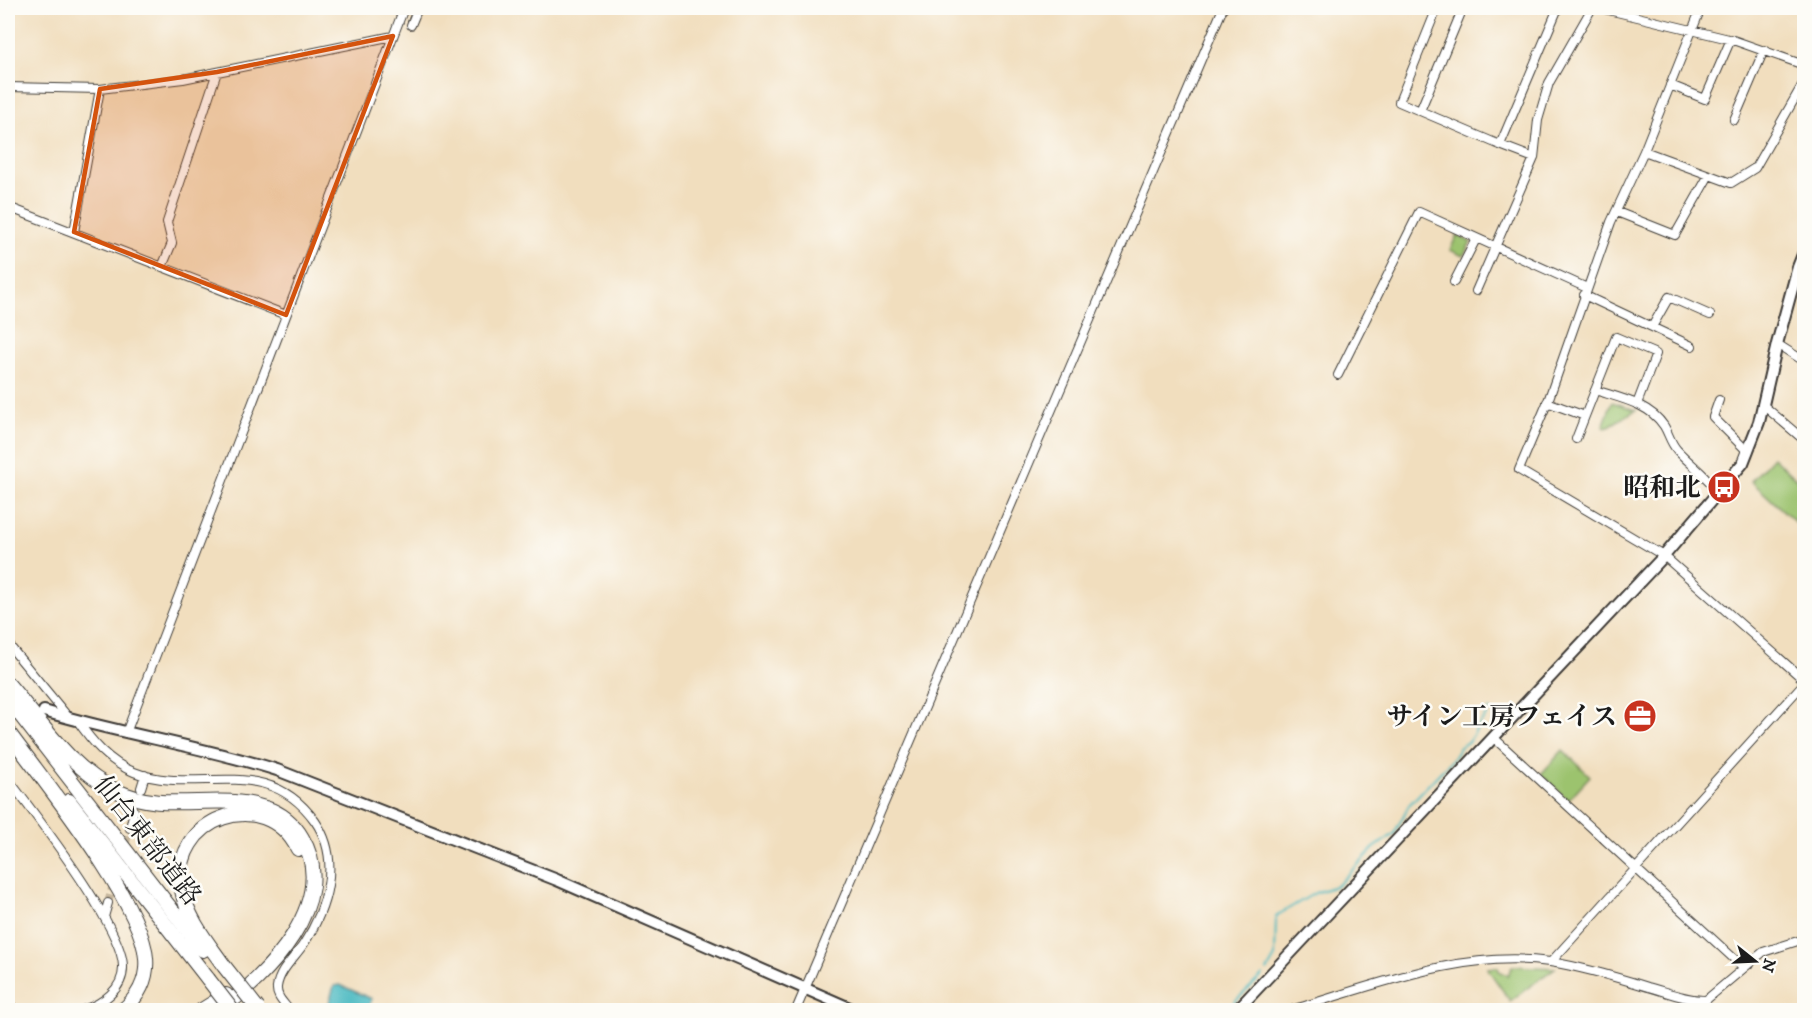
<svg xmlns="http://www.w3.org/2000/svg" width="1812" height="1018" viewBox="0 0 1812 1018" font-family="'IM FELL DW Pica','Noto Serif JP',serif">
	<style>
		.green { fill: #9cc36e; stroke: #5c7045; stroke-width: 1.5 }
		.water { fill: #4ab9c1; stroke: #336a6e; stroke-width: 1.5 }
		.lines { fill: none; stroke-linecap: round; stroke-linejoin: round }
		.stream { stroke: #4ab9c1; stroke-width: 2 }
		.street-tunnel { stroke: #c6b79e; stroke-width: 8; stroke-dasharray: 8 4; stroke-linecap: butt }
		.street-casing { stroke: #3c3934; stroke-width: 10 }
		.secondary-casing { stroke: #3c3934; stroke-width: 14 }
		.highway-casing { stroke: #3c3934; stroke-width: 16 }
		.street { stroke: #fff; stroke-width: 8 }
		.secondary { stroke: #fff; stroke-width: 10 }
		.highway { stroke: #fff; stroke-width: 14 }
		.highway-bridge-casing { stroke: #3c3934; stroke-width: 16; stroke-linecap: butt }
		.highway-bridge { stroke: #fff; stroke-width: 14 }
		.marked { fill: #d4530e; fill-opacity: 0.2; stroke: #d4530e; stroke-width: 4.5; stroke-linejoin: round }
		.labels { text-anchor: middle; stroke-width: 5; stroke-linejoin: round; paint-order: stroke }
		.poi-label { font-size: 26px; font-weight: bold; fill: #1c1c1c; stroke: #fdfcf7; text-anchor: end }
		.street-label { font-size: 26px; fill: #1c1c1c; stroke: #fdfcf7 }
	</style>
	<rect width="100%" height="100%" fill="#fdfcf7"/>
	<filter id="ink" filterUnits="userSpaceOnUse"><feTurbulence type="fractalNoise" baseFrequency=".0167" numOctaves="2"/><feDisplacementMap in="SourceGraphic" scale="12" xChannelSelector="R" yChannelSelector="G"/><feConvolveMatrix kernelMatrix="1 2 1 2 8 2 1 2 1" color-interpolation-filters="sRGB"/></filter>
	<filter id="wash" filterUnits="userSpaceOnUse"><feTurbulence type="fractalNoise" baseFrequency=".008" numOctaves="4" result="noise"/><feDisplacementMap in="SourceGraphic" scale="24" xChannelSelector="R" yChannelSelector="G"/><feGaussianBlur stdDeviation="1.35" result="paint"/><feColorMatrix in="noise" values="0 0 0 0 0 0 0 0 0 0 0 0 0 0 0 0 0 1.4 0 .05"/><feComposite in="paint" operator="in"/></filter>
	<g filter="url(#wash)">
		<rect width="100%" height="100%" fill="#f1debe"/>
		<!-- green -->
		<path class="green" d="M1457,235L1471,242L1463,256L1450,250Z
			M1612,402L1636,410L1606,428L1603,427Z
			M1773,457L1804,486V530L1751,481Z
			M1563,750L1590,776L1568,800L1541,774Z
			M1512,966L1555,968L1510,1001L1487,968L1498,967L1499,971L1508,975Z"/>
		<!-- water -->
		<path class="water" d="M340,985L372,999L367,1010H327L334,986Z"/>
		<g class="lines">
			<!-- stream -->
			<path class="stream" d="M1267,971L1275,957L1276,916L1315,893L1338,885L1374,848L1394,834L1409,805L1452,760L1460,747L1469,741L1490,709
				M1226,1010L1263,975"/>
		</g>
	</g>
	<g filter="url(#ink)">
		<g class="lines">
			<!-- street-tunnel -->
			<path class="street-tunnel" d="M119,867L130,828
				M108,903L114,881"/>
			<!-- street casing -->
			<g class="street-casing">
				<path id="street" d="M1437,8L1399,102L1500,145
					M1600,8L1733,40L1804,65
					M1701,8L1644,151L1611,222L1548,401L1519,470L1664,556L1804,680
					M411,25L418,8
					M1670,85L1705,99L1731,39
					M8,87L100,89L183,79L393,36
					M1420,111L1463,8
					M1734,120L1764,50
					M1644,151L1731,183L1755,168L1804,82
					M1534,158L1500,145L1558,8
					M8,207L286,315
					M1617,212L1675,235L1709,175
					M74,232L100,89
					M162,267L172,243L167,222L217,72
					M1454,282L1476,239
					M1476,291L1534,158L1538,120L1549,83L1592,8
					M1584,295L1692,346
					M1652,327L1669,297L1710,315
					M1777,344L1804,361
					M1338,375L1419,212L1587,288
					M1595,390C1619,398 1649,403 1664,426C1669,434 1670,442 1677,450C1692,466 1705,474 1719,493
					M1719,400L1713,417L1748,452
					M1547,402L1585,416
					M1763,405L1804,440
					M1576,439L1616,337L1656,354L1637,404
					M8,644L68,717
					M77,720C92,742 109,762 134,772C196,797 265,751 315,821C342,860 327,909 303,945C294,958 279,971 277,987C276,997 284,1003 289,1010
					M126,733L404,8
					M1494,738L1743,967
					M8,779C34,813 122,926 123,966C124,989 102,1004 83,1010
					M141,788L145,775
					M130,828L134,811
					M104,917L108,903
					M1551,962L1804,683
					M8,1001L14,1010
					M796,1010L1223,8
					M1291,1010C1373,986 1463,949 1550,962C1583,967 1616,977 1648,987C1667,992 1686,1000 1706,1000L1763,952L1804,939
					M1700,1010L1706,1000"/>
			</g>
			<!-- secondary casing -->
			<g class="secondary-casing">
				<path id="secondary" d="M44,711C121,734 201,746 277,770L557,880L854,1010
					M1237,1010L1664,556L1743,463L1759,422L1777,344L1798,267L1804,252"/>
			</g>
			<!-- highway casing -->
			<g class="highway-casing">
				<path id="highway" d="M8,684C40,721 71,770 117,791C167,815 216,791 265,808C281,813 294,824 302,838C340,902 267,977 219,1010
					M8,699L203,950
					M8,732C43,780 142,902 146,958C148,979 138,997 123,1010
					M69,801L208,979
					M224,966C208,943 187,918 182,890C169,818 265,783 298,849
					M202,1010L226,995"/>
			</g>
			<!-- street -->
			<use href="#street" class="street"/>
			<!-- secondary -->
			<use href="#secondary" class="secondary"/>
			<!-- highway -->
			<use href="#highway" class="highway"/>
			<!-- highway-bridge casing -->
			<g class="highway-bridge-casing">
				<path id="highway-bridge" d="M224,966L258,1009
					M208,979L232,1010"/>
			</g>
			<!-- highway-bridge -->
			<use href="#highway-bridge" class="highway-bridge"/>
		</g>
	</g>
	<!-- marked area -->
	<path class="marked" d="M393,36L286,315L74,232L100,89L217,72Z"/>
	<!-- icons -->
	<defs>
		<g id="bus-disc" transform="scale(1.725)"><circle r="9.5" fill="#c8321e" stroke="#fdfcf7"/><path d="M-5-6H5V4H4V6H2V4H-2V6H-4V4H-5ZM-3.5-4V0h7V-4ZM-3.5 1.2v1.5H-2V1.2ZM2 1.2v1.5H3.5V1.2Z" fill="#fff"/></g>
		<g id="office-disc" transform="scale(1.725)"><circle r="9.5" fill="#c8321e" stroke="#fdfcf7"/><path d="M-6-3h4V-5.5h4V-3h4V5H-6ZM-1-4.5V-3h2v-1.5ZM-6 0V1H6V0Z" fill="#fff"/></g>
	</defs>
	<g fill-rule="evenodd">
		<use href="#bus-disc" x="1724" y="487"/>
		<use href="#office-disc" x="1640" y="716"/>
	</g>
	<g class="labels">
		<!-- poi labels -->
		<g class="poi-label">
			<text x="1701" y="496">昭和北</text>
			<text x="1617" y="725">サイン工房フェイス</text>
		</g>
		<!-- street labels -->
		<g class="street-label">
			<text transform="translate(148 840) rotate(52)" y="9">仙台東部道路</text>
		</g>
	</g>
	<!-- margin -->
	<rect width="1812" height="1018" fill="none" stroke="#fdfcf7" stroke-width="30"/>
	<!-- north arrow -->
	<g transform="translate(1755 961) rotate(108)" stroke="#fdfcf7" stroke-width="4.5" paint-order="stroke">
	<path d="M0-4.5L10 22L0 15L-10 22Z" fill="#1c1c1c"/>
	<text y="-9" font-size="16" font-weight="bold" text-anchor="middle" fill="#1c1c1c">N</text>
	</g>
</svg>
